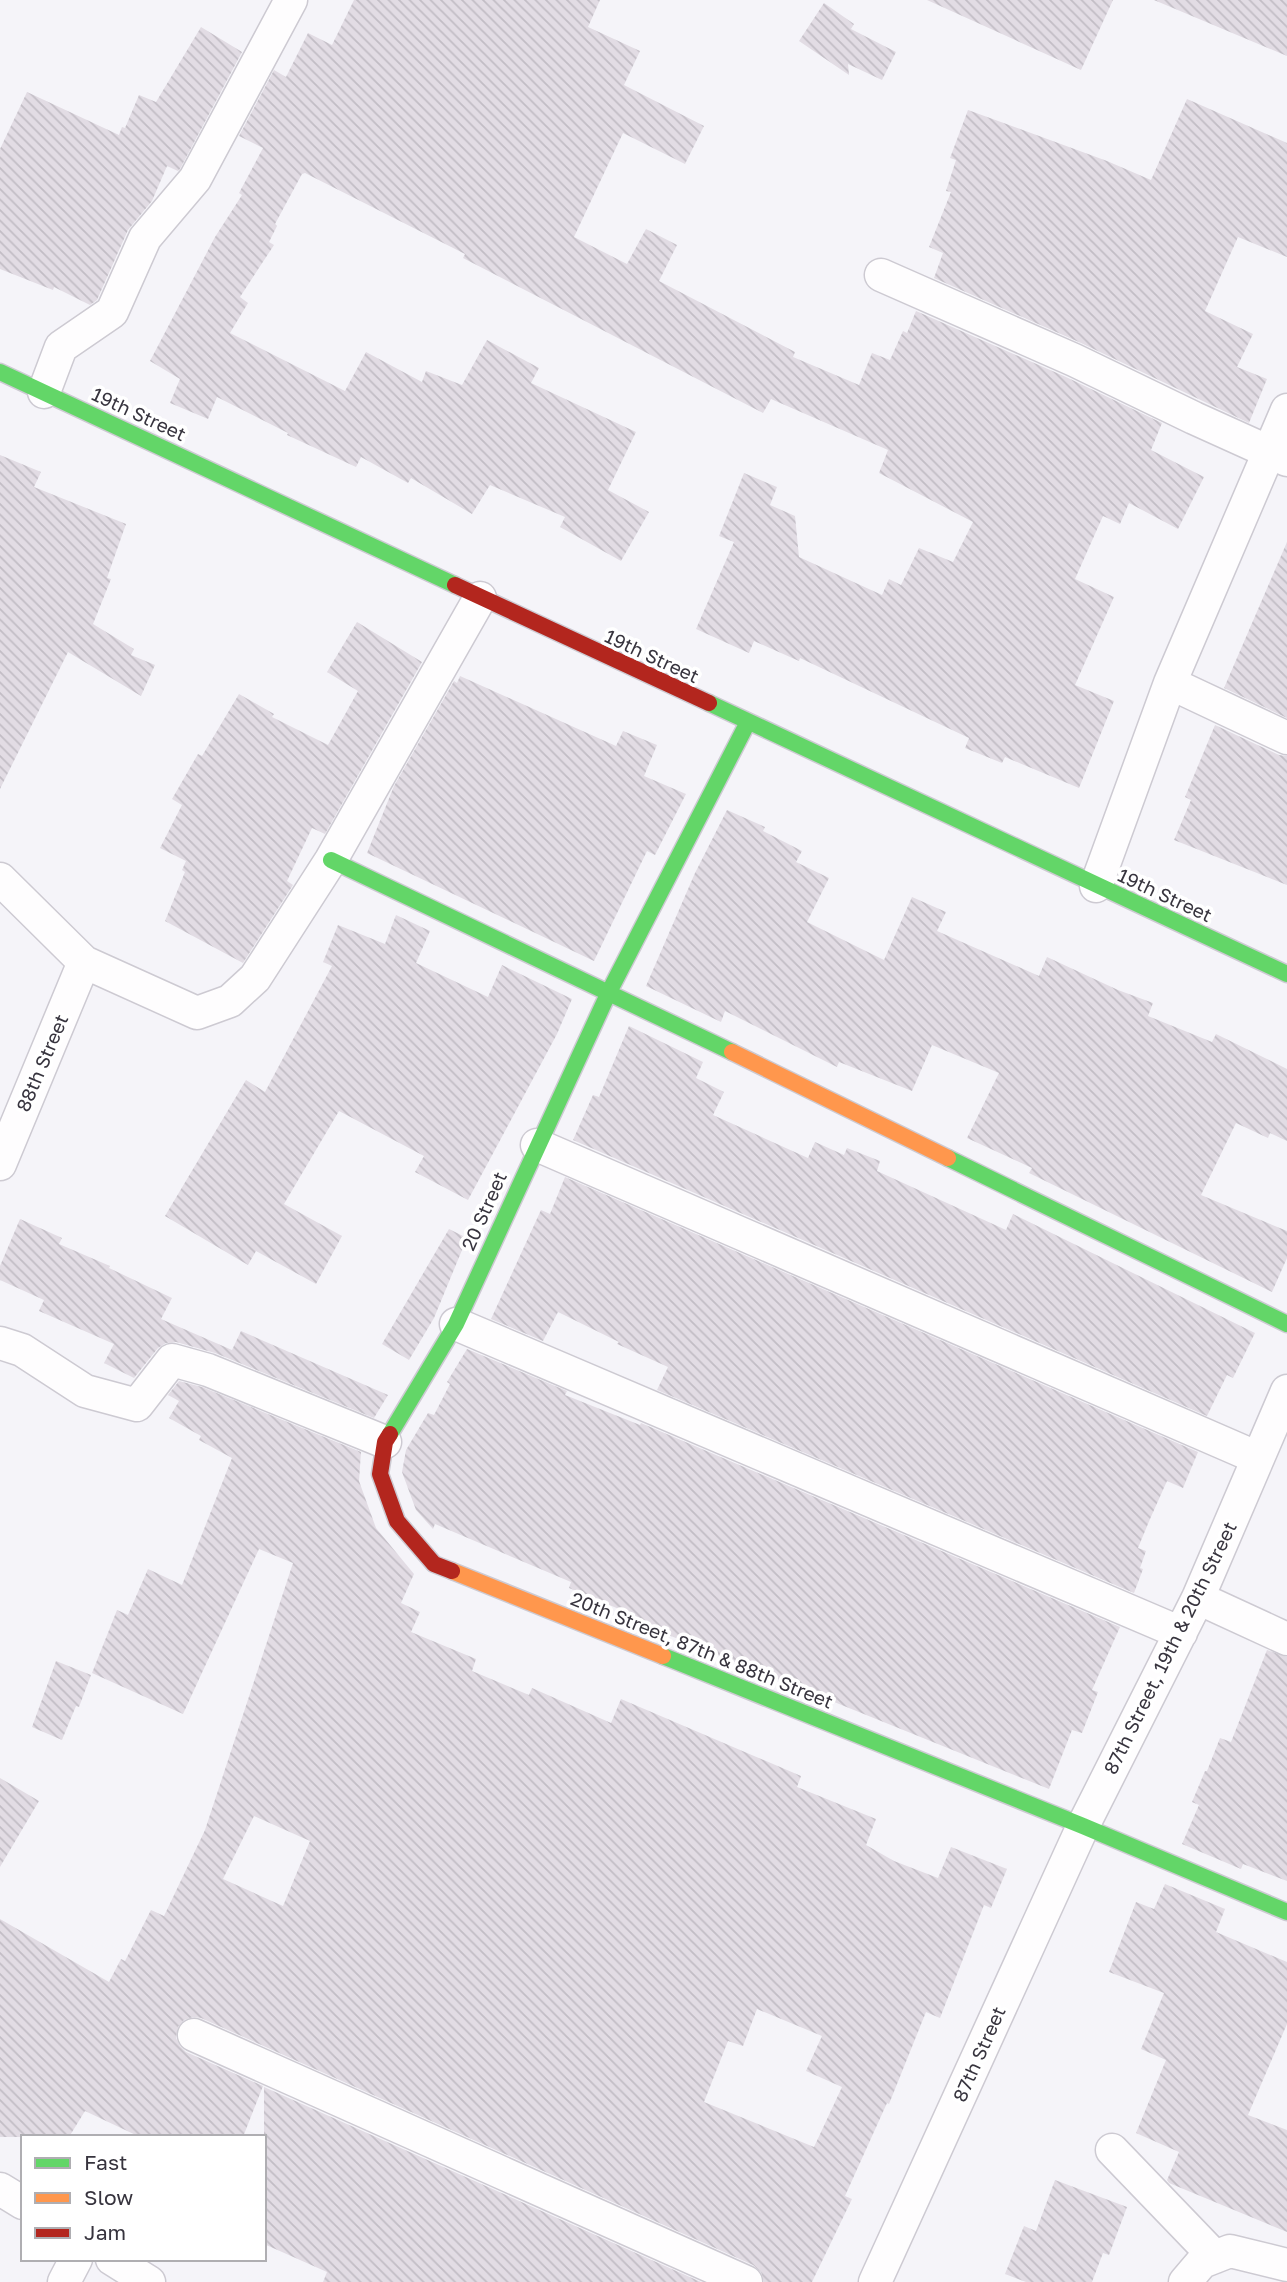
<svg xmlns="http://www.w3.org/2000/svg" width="1287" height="2282" viewBox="0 0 1287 2282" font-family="'Golos Text',sans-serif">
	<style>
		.building { fill: url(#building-back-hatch); fill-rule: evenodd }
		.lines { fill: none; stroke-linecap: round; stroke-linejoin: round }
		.street-casing { stroke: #cdcad2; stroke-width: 35 }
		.fast-casing { stroke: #cdcad2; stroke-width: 19 }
		.slow-casing { stroke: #cdcad2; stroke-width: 19 }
		.jam-casing { stroke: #cdcad2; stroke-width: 19 }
		.street { stroke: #fefdfe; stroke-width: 32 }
		.fast { stroke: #63d668; stroke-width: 16 }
		.slow { stroke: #ff974d; stroke-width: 16 }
		.jam { stroke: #b3261e; stroke-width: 16 }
		.labels { text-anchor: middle; stroke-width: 7; stroke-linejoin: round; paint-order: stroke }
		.street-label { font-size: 19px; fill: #37343e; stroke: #fff }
	</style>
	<defs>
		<pattern id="building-back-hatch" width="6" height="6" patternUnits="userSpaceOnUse" patternTransform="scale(1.75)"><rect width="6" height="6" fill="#e2dce4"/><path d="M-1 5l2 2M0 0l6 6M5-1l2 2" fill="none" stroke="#c2bdc5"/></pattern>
	</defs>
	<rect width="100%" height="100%" fill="#f5f4f9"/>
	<!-- building -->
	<path class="building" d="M354,0H600L588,27L640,51L624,85L704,126L685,164L623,133L574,237L627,264L646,229L677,245L659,281L795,352L793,357L859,385L872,353L890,360L903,331L907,333L916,311L1066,377L1162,423L1151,450L1204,477L1178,529L1129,503L1120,524L1103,516L1075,579L1114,597L1075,685L1114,701L1079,788L1005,757L1002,763L965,748L969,738L800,658L799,661L754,641L749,653L696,629L734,542L719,536L744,473L777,487L770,505L795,516L799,557L882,595L889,579L901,585L919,548L953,562L973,522L879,473L888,450L771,399L763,413L463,258L465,254L305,173L302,174L275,224L277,226L269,242L274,245L240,297L248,303L230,333L345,391L366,352L422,382L426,371L462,385L487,340L539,368L531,383L636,432L608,490L649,512L621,561L560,527L565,517L490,485L472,514L411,478L408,483L361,457L356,467L287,435L288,433L217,397L208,419L170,403L180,379L150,361L215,237L242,195L239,193L263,148L239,136L274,70L286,77L308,33L332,45Z
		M927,0H1113L1081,70Z
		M1154,0H1287V56Z
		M824,3L854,24L851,29L896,52L882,80L848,64L849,75L799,41Z
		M201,27L242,52L180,169L178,171L167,166L152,201L128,230L97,300L90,305L54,287L53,290L0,269V149L27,92L119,135L122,127L125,128L139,95L156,102Z
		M1187,99L1287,143V257L1238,237L1205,311L1253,334L1237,367L1267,379L1249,423L1081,343L934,278L943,253L929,247L951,192L946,191L956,160L950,158L968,110L1107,161L1151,180Z
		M0,455L41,472L34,487L126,524L107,578L111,579L93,624L134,649L131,655L155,665L141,696L68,652L0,789Z
		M1287,542V718L1224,688Z
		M357,622L422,662L325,834L312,828L287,881L293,885L243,963L165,921L185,872L182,870L186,861L160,848L182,805L172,799L198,754L202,756L239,694L274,714L272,717L328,745L358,691L327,672Z
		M460,676L616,746L623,731L657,745L644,776L686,794L655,855L647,851L594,961L367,853L394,786L454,681L457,683Z
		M1215,725L1279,755L1287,756V885L1174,840L1191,800L1185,797Z
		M727,810L765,827L763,831L802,851L796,862L829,878L807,922L884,960L912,897L946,912L937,931L1039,976L1047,957L1118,990L1153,1003L1148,1016L1212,1042L1216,1034L1287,1069V1141L1270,1133L1268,1138L1236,1123L1201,1195L1287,1231V1258L1272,1292L1029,1173L1032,1168L967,1138L999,1073L932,1045L912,1091L839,1062L837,1067L725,1011L721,1022L646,986L695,873Z
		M396,915L430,931L416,963L488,997L502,965L572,999L557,1034L468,1200L415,1172L424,1156L339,1111L284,1204L342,1236L316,1284L256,1251L248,1265L165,1216L246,1080L265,1092L332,966L323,962L338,925L385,944Z
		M629,1026L703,1062L696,1078L724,1092L713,1115L808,1158L815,1142L844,1155L847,1148L880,1161L877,1171L1006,1230L1013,1214L1255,1333L1233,1378L1227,1375L1207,1416L573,1140L593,1095L599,1097Z
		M565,1177L1198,1452L1183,1488L1167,1481L1150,1519L1138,1548L1146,1551L1140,1568L1143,1569L1134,1593L657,1390L668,1367L617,1344L619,1342L558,1312L543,1341L491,1319L541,1210L550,1214Z
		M20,1219L62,1238L59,1244L110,1266L109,1268L172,1298L161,1319L232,1350L241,1331L388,1395L374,1418L215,1353L176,1342L166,1343L158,1348L134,1378L104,1363L114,1344L39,1311L44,1300L0,1280V1266Z
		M449,1229L467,1238L434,1318L409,1360L382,1344Z
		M467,1349L567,1391L565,1395L640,1425L641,1423L1120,1627L1092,1690L1098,1692L1082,1733L1072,1730L1049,1789L624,1617L626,1612L569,1588L571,1582L435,1524L433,1529L416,1510L402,1472L406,1450L428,1413L434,1415L450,1384L447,1382Z
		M179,1381L202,1387L361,1452L359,1481L376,1528L414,1574L401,1603L420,1612L411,1632L476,1659L472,1671L529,1695L532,1688L611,1723L621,1699L801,1776L797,1787L876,1819L866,1845L894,1861L938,1878L951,1847L1007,1869L991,1908L984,1905L940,2018L926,2012L889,2104L887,2103L845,2196L852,2199L812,2282H764L761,2272L753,2265L201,2018L193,2017L184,2020L178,2027L176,2038L180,2046L186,2052L263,2086L243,2137H140L85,2111L69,2137H0V1919L109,1982L121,1959L125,1961L151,1910L164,1916L205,1830L293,1563L259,1549L183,1714L92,1673L117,1610L128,1615L148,1569L182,1585L232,1458L199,1440L201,1436L169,1418L179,1401L168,1395ZM254,1816L310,1841L283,1906L223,1879ZM757,2009L822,2036L806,2071L842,2087L814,2147L704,2102L728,2041L743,2046Z
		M1267,1650L1287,1657V1881L1243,1864L1241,1869L1182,1844L1199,1805L1192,1802L1205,1771H1207L1220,1738L1231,1742Z
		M56,1661L91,1675L79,1707L76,1706L62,1740L32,1727Z
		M0,1778L39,1801L0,1867Z
		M1165,1884L1225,1909L1216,1932L1287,1962V2024L1248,2115L1287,2130V2232L1169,2183L1167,2180L1179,2152L1136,2133L1166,2060L1141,2049L1164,1993L1109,1972L1136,1902L1154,1909Z
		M264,2087L701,2282H323L327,2272L264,2244Z
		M1055,2180L1127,2207L1109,2255L1103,2253L1092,2282H1026L1005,2274L1024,2226L1036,2231Z"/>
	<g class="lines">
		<!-- street casing -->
		<g class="street-casing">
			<path id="street" d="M881,275L1074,360L1194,418L1287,460
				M44,392L61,347L112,312L145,238L195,179L291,0
				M1170,683L1287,738
				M0,879L84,962L197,1013L230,1001L255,978L331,860L480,598
				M1096,886L1170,683L1287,410
				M537,1145L1258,1458
				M0,1164L84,962
				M456,1324L1181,1633
				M0,1343L22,1350L85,1391L137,1405L172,1360L208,1370L385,1442
				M1198,1598L1287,1639
				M194,2035L746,2282
				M1112,2150L1215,2257
				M0,2189L23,2203
				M112,2259L149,2282
				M64,2282L76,2259
				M875,2282L1083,1826L1198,1598L1287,1391
				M1185,2282L1202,2262L1230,2251L1287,2265"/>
		</g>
		<!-- fast casing -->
		<g class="fast-casing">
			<path id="fast" d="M0,372L455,585
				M709,703L1287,974
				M331,860L732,1052
				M948,1158L1287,1324
				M390,1434L456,1324L609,992L747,724
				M663,1656L1083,1826L1287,1912"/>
		</g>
		<!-- slow casing -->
		<g class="slow-casing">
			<path id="slow" d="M732,1052L948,1158
				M452,1571L663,1656"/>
		</g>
		<!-- jam casing -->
		<g class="jam-casing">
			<path id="jam" d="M455,585L709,703
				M390,1434L385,1442L380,1474L397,1521L434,1564L452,1571"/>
		</g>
		<!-- street -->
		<use href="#street" class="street"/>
		<!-- fast -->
		<use href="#fast" class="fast"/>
		<!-- slow -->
		<use href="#slow" class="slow"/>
		<!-- jam -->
		<use href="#jam" class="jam"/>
	</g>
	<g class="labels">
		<!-- street labels -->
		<g class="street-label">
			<text transform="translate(139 414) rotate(25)" y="7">19th Street</text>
			<text transform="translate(652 656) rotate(25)" y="7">19th Street</text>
			<text transform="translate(1165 895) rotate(25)" y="7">19th Street</text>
			<text transform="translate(42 1063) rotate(-67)" y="7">88th Street</text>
			<text transform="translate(484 1211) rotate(-66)" y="7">20 Street</text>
			<text transform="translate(1170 1648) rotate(-64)" y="7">87th Street, 19th &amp; 20th Street</text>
			<text transform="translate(702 1650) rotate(22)" y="7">20th Street, 87th &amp; 88th Street</text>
			<text transform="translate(979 2054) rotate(-66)" y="7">87th Street</text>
		</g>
	</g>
	<!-- legend -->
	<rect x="21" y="2135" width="245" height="126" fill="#ffffff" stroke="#afaeb2" stroke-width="2"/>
	<rect x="35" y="2158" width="35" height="10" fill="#63d668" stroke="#afaeb2" stroke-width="2"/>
	<text x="84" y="2170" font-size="21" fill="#37343e">Fast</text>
	<rect x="35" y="2193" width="35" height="10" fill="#ff974d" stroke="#afaeb2" stroke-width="2"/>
	<text x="84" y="2205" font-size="21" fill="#37343e">Slow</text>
	<rect x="35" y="2228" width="35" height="10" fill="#b3261e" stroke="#afaeb2" stroke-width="2"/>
	<text x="84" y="2240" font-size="21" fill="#37343e">Jam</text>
</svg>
